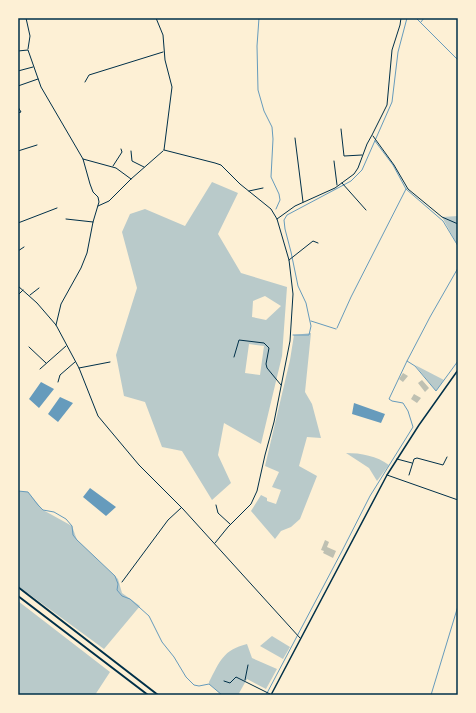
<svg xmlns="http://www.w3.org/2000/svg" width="476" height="713" viewBox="0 0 476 713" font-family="Signika,sans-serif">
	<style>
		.green { fill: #b9caca; fill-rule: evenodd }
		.water { fill: #669bbc }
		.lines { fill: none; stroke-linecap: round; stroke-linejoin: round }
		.stream { stroke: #669bbc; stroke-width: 1 }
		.building { fill: #bec0b2 }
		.minor { stroke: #003049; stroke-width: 1 }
		.secondary { stroke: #003049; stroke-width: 1.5 }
		.primary { stroke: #003049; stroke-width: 2 }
		.neatline { fill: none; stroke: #003049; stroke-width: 1.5 }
	</style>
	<rect width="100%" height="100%" fill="#fdf0d5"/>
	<!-- green -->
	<path class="green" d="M212,182L238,193L218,234L241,273L287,287L282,356L261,444L224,423L218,455L231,483L212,500L182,451L162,447L145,402L124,396L116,355L137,288L122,232L130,214L145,209L185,226ZM265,296L281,306L266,320L252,317L253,301ZM249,344L264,346L260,375L245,373Z
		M458,216V246L442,217Z
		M311,333L305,392L312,404L321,438L307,437L299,466L317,476L300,519L291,527L281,531L275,539L251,511L261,495L267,498V501L276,504L281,490L272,487L279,472L265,466L290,360L294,335Z
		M415,365L444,380L436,391Z
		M346,453C361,453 377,456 389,465L377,481L369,468Z
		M18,491L28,492L43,510L72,526L77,540L118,579L122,593L140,606L104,649L18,586Z
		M18,601L110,672L95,695H18Z
		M272,636L290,647L283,659L260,646Z
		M247,644L252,658L277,669L266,689L247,679L238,695H222L209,684V682C220,661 223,650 247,644Z"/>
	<!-- water -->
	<path class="water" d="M41,382L54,389L39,408L29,399Z
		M60,397L73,403L58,422L48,414Z
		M354,403L385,414L381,423L352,414Z
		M90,488L116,507L106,516L83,497Z"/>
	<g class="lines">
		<!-- stream -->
		<path class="stream" d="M259,18L257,46L258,90L264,111L272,127L273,139L271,177L279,194L280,200L276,209
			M416,18L458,60
			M421,22L424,18
			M375,141L393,165L406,189L443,221L458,246
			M458,268L430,317L407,361L415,366L436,391L458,361
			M311,321L336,329
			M337,328L351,297L406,189
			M293,335H309L311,326L309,317L306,303L298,286L291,252L285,229L284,220L287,215L351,181L362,170L392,102L398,52L407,18
			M18,491L28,492L38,505L43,510L54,512L66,519L72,526L73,535L77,540L115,576L118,584L117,590L122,596L130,599L149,616L162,642L174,657L186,677L194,685L199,686L209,684L222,695
			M266,695L342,551L370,496L413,427L408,411L403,403L392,401L389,399L407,361
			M431,695L458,606"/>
	</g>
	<!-- building -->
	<path class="building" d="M403,373L408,376L403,382L399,379Z
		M422,380L429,388L425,392L418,383Z
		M414,394L421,398L417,403L411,399Z
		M325,540L329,542L327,547L336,551L333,558L323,553L324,551L321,550Z"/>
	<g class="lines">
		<!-- minor -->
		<path class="minor" d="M26,18L30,36L28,49
			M156,18L163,35L165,60L172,87L164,150
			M18,51L28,50L41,87L83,159L90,184L93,192L98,197L99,202L93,222L87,253L81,268L61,304L56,325
			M18,71L33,67
			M85,82L89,75L163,52
			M18,86L38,79
			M18,107L21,112L18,113
			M341,129L344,156L362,155
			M373,136L394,165L408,189L442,217L458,224
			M295,138L303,202
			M164,150L215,163L221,165L240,184L271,209L277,219L289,260L293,294L290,341L274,422L265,455L257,491L251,504L228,527L215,543
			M18,151L37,145
			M131,151L132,161L144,167
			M83,159L116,168L131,179
			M334,161L337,185
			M113,166L122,152L121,149
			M342,183L366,210
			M249,191L263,188
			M98,206L109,201L131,179L163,151
			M66,219L93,222
			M277,219L295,206L335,188L354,174L358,168L367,144L372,135L387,105L392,50L400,25L401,18
			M18,223L57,208
			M18,251L24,247
			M289,260L313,241L318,243
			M18,286L37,303L56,325L79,368L98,416L108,428L139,465L183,509L300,638
			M18,295L23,290
			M30,295L39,288
			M29,347L46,363
			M234,357L239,340L264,343L269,348L266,364L267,368L281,385
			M79,368L110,362
			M40,369L66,346
			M58,382L60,375L75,362
			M397,459L412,463
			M387,475L458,500
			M409,475L414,459L417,458L443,465L447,457
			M216,505L218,513L230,524
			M122,582L168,520L181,508
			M245,680L248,665
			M224,681L230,683L236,677L270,694"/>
		<!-- secondary -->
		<path class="secondary" d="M271,695L387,475L419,425L458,370"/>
		<!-- primary -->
		<path class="primary" d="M18,587L158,695
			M18,596L148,695"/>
	</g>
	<!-- border -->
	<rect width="476" height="713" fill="none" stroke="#fdf0d5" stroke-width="38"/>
	<rect x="19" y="19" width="438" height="675" class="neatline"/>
</svg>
